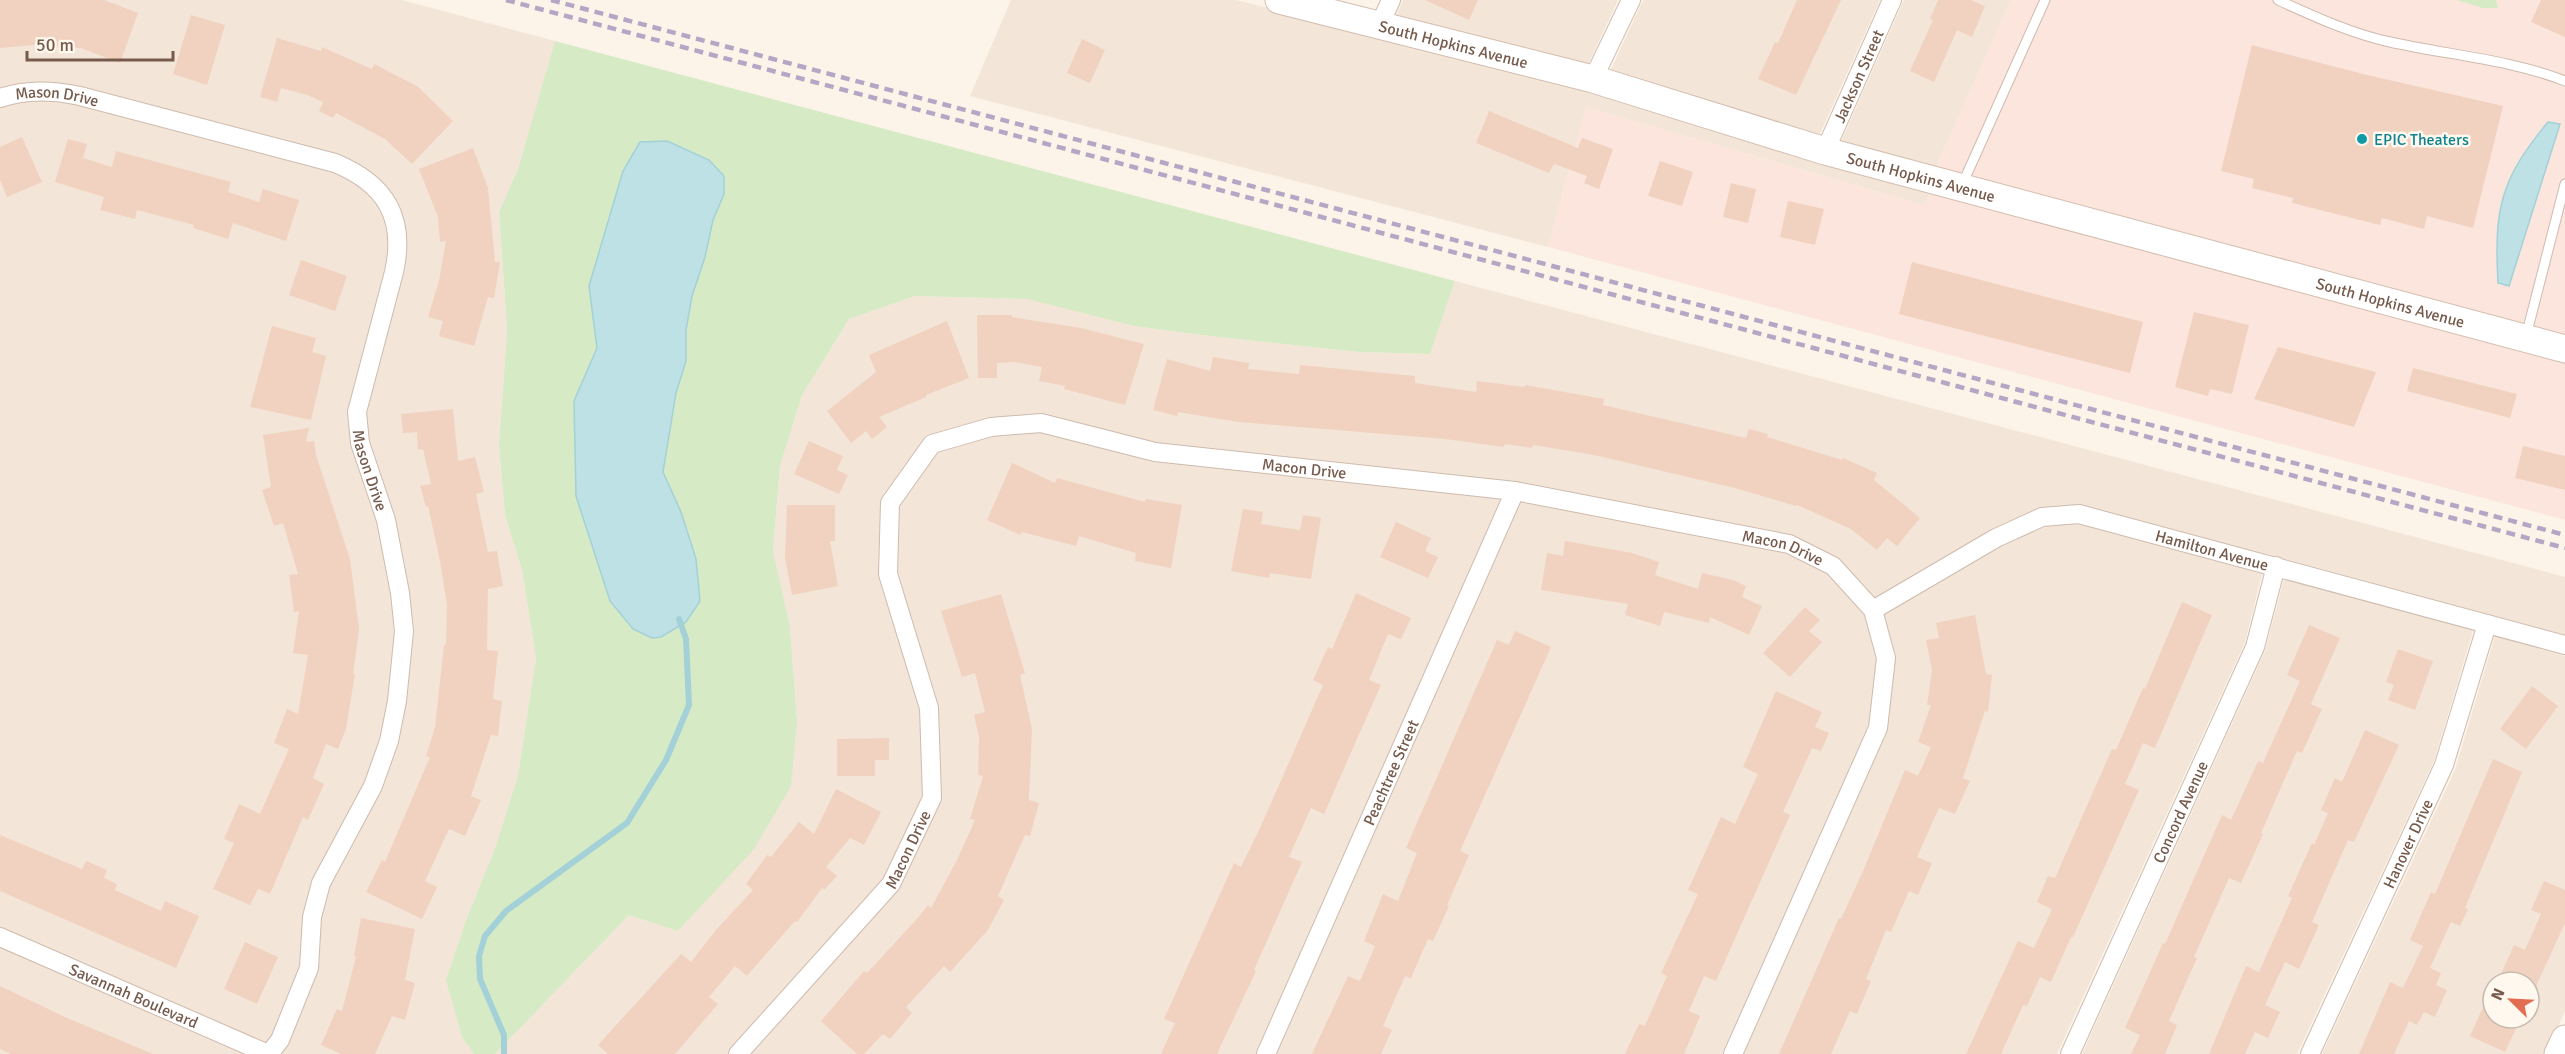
<svg xmlns="http://www.w3.org/2000/svg" width="2565" height="1054" viewBox="0 0 2565 1054" font-family="Signika,sans-serif">
	<style>
		.residential { fill: #f3e5d7; fill-rule: evenodd }
		.commercial { fill: #fce5dc }
		.green { fill: #d6eac6; fill-rule: evenodd }
		.water { fill: #bde1e5; stroke: #a3d1d7; stroke-width: 1.5 }
		.lines { fill: none; stroke-linecap: round; stroke-linejoin: round }
		.stream { stroke: #a3d1d7; stroke-width: 6 }
		.building { fill: #f1d2c0 }
		.lane-casing { stroke: #cebbae; stroke-width: 11 }
		.street-casing { stroke: #cebbae; stroke-width: 20 }
		.secondary-casing { stroke: #d3bdae; stroke-width: 29 }
		.lane { stroke: #fff; stroke-width: 9 }
		.street { stroke: #fff; stroke-width: 18 }
		.secondary { stroke: #fff; stroke-width: 27 }
		.rail { stroke: #b6a6c6; stroke-width: 4.5; stroke-dasharray: 9 6; stroke-linecap: butt }
		.culture-dot { fill: #0f9aa8; stroke: #fff8ef; stroke-width: 2 }
		.labels { text-anchor: middle; stroke-width: 5; stroke-linejoin: round; paint-order: stroke }
		.street-label { font-size: 16px; fill: #765a4c; stroke: #fff8ef }
		.culture-label { font-size: 16px; fill: #0d838f; stroke: #fff8ef; text-anchor: start }
	</style>
	<rect width="100%" height="100%" fill="#fcf4e8"/>
	<!-- residential -->
	<path class="residential" d="M0,0H402L555,41L518,169L499,212L507,330L499,445L505,515L522,570L536,658L518,775L496,846L467,918L447,979L462,1037L474,1054H0Z
		M1011,0H1236L1590,89L1931,190L1924,205L1586,107L1548,247L970,96Z
		M1403,0H1618L1587,67L1395,18Z
		M1643,0H1880L1818,138L1609,74Z
		M1904,0H2011L1935,169L1840,144Z
		M1455,281L2565,577V635L2267,554L2245,642L2057,1054H495L629,915L678,931L701,906L797,720L790,627L773,552L780,466L802,395L849,319L915,296L1027,299L1134,326L1201,335L1359,352L1430,354Z
		M2284,579L2473,631L2434,761L2297,1054H2082L2265,651Z
		M2495,636L2565,656V1011L2546,1054H2322L2455,770ZM2493,982H2529V1018H2493Z"/>
	<!-- commercial -->
	<path class="commercial" d="M2011,0H2565V338L1935,169Z
		M1586,107L1924,205L1931,190L2565,359V520L1548,247Z"/>
	<!-- green -->
	<path class="green" d="M2457,0H2496L2498,8H2483Z
		M555,41L1455,281L1430,354L1359,352L1201,335L1134,326L1027,299L915,296L849,319L802,395L780,466L773,551L790,627L797,720L791,786L754,849L678,931L629,915L495,1054H474L462,1037L446,980L467,918L496,846L518,775L536,658L522,570L505,515L499,445L507,330L499,212L518,169ZM635,154L724,194L713,220L705,257L692,296L686,330V361L676,393L663,472L681,512L574,401L597,348L623,171Z"/>
	<!-- water -->
	<path class="water" d="M2548,122L2560,124L2509,286L2498,283C2494,209 2500,180 2548,122Z
		M667,141L709,160L724,176V194L713,220L705,257L692,296L686,330V361L676,393L663,472L681,512L696,559L700,601L686,622L661,637L652,638L633,629L610,601L576,496L574,401L597,348L589,286L623,171L640,142Z"/>
	<g class="lines">
		<!-- stream -->
		<path class="stream" d="M504,1054V1035L480,979L479,956L485,936L506,911L627,823L666,760L689,705L686,639L679,619"/>
	</g>
	<!-- building -->
	<path class="building" d="M0,0H104L138,13L120,63L81,48L46,47V44L0,48Z
		M1425,0H1478L1469,20Z
		M1797,0H1841L1796,95L1758,79L1775,42L1778,43Z
		M1938,0H1971L1985,6L1972,37L1957,30L1934,82L1910,71L1933,20L1930,19Z
		M2541,0H2565V37L2531,22Z
		M191,15L225,25L207,85L173,74Z
		M277,38L321,51L322,47L372,69L374,64L417,86L453,121L412,164L385,139L336,113L333,118L319,111L323,102L307,95L281,88L277,102L260,97Z
		M1082,39L1105,50L1090,83L1067,73Z
		M2252,45L2363,74L2503,106L2473,228L2427,216L2424,229L2382,218L2380,225L2292,203L2293,198L2252,188L2254,179L2221,171Z
		M1489,111L1578,148L1582,138L1613,149L1599,189L1584,183L1587,176L1554,164L1549,173L1476,143Z
		M22,137L42,182L7,197L0,180V147Z
		M68,139L87,144L83,158L112,167L116,151L231,182L228,192L259,202L263,189L299,200L286,241L233,223L228,239L193,228L194,225L137,210L135,219L100,210L104,197L55,182Z
		M473,148L488,188L495,262H500L494,298L488,297L474,346L439,336L443,321L428,317L439,281L446,241L440,242L438,217L419,169Z
		M1660,161L1693,172L1682,206L1648,196Z
		M1731,183L1756,189L1748,223L1723,217Z
		M1788,201L1824,209L1815,245L1780,237Z
		M301,260L347,276L335,311L289,295Z
		M1912,262L2143,322L2130,373L1899,314Z
		M2194,312L2249,325L2232,394L2210,389L2208,396L2175,387Z
		M977,315H1012V317L1081,328L1144,344L1125,405L1064,389L1065,386L1039,381L1042,367L1015,362L997,363V378H978Z
		M947,321L969,378L926,395V397L879,417L887,427L872,439L866,431L851,443L827,411L876,372L869,355Z
		M272,326L316,338L312,352L326,356L311,420L250,407Z
		M2278,347L2376,372L2354,427L2254,399Z
		M1213,357L1249,363L1248,369L1299,374L1300,365L1415,376V383L1476,392L1477,381L1525,387V385L1604,399L1603,405L1746,438L1749,429L1768,434L1767,437L1842,460L1843,458L1877,473L1874,480L1920,518L1897,546L1887,538L1877,550L1851,529L1797,505L1796,506L1735,488L1594,455L1533,445L1532,448L1505,444L1504,447L1445,439L1239,422L1178,412L1177,416L1153,410L1167,359L1210,371Z
		M2413,368L2517,394L2510,418L2407,391Z
		M453,409L458,461L475,457L484,492L476,494L488,552L497,551L503,586L488,589L487,650L498,651L493,699L502,701L498,736L491,735L471,796L481,800L465,836L449,829L425,881L437,887L422,919L366,892L382,860L385,862L430,757L426,756L435,727L444,645H446L447,605L440,561L428,506L426,507L420,486L431,484L423,449L418,450L417,432L403,433L401,414Z
		M309,428L306,442L314,441L316,455L350,559L359,629L353,674H355L346,729L338,749L326,744L313,778L324,784L308,820L303,817L270,894L258,889L250,905L213,889L234,843L224,839L239,804L260,814L289,749L274,743L287,709L298,714L308,655L293,653L299,611L294,612L289,575L298,574L283,523L274,526L262,490L271,487L263,435Z
		M809,441L843,456L837,470L848,475L839,494L794,474Z
		M2523,446L2565,456V490L2515,478Z
		M1012,463L1055,483L1057,478L1145,502L1146,499L1182,505L1171,568L1135,561L1136,553L1079,536L1076,546L1022,532L1020,535L987,520Z
		M787,505H835V541H830L838,586L792,595L785,558Z
		M1243,509L1263,512L1261,524L1300,530L1303,515L1321,518L1311,579L1270,573L1269,578L1231,571Z
		M1396,522L1431,538L1425,551L1438,557L1428,578L1380,557Z
		M1565,541L1632,553L1659,562L1655,575L1698,589L1702,573L1733,580L1746,586L1742,597L1762,606L1749,635L1710,617L1709,623L1664,612L1660,626L1625,615L1628,604L1541,590L1547,553L1563,556Z
		M1356,593L1411,618L1401,639L1388,634L1369,680L1381,685L1368,714L1324,814L1311,808L1289,857L1302,862L1254,970L1256,971L1217,1054H1161L1175,1023L1164,1019L1234,863L1241,867L1261,826L1323,685L1313,680L1328,647L1332,649Z
		M1001,594L1025,673L1020,675L1032,729L1029,800L1039,803L1030,836L1025,835L998,896L1004,900L988,930L950,972L944,966L906,1007L912,1013L890,1039L883,1034L864,1054H857L821,1021L864,971L867,973L916,920L928,905L931,908L957,860L975,820L970,819L983,776L978,775L979,737L974,715L985,712L975,673L962,677L941,611Z
		M2182,602L2212,615L2155,748L2143,743L2125,784L2139,790L2073,937H2071L2051,982L2040,977L2027,1006L2023,1005L2001,1054H1966L2018,941L2034,948L2052,909L2037,902L2048,876L2055,878L2112,749L2116,750L2143,688L2145,689Z
		M1805,607L1820,620L1809,631L1822,642L1790,677L1763,653Z
		M1975,615L1986,674L1992,675L1988,712L1985,711L1963,778L1970,781L1955,814L1939,808L1917,857L1932,863L1918,895L1909,891L1891,932L1886,930L1866,979L1871,981L1857,1014L1850,1011L1831,1054H1779L1839,918L1841,919L1863,871L1905,770L1918,776L1931,747L1918,742L1931,705H1927L1932,670L1926,640L1939,638L1936,623Z
		M2309,625L2340,638L2311,704L2322,709L2302,753L2297,751L2261,833L2263,834L2241,883L2229,878L2194,957L2197,958L2169,1021L2177,1025L2165,1054H2131L2140,1035L2125,1028L2163,943L2165,944L2222,815L2231,820L2258,761L2263,763L2300,681L2287,675Z
		M1515,631L1551,647L1460,851L1469,855L1447,905L1449,906L1433,941L1428,939L1411,978L1405,976L1383,1026L1392,1030L1381,1054H1312L1348,976L1360,981L1375,946L1364,941L1383,894L1398,901L1417,853L1406,848L1497,640L1509,645Z
		M2398,649L2433,661L2415,710L2388,700L2394,685L2386,682Z
		M2532,686L2558,706L2526,749L2500,729Z
		M1776,691L1822,712L1815,727L1829,733L1821,751L1812,748L1783,812L1790,815L1716,981L1704,976L1689,1011L1700,1016L1684,1054H1625L1639,1024L1645,1026L1667,976L1661,973L1698,894L1688,890L1721,817L1735,824L1758,774L1743,767Z
		M2365,730L2399,745L2354,842L2348,840L2312,922L2319,925L2299,969L2285,962L2265,1005L2280,1012L2268,1038L2255,1032L2245,1054H2209L2246,966L2259,972L2292,898L2288,896L2312,843L2314,845L2328,813L2321,810L2335,778L2342,782Z
		M889,738V760H875V776H837V739Z
		M2493,759L2522,772L2465,908L2468,909L2460,926L2451,922L2430,968L2441,973L2436,985L2447,990L2435,1017L2424,1012L2417,1025L2409,1021L2394,1054H2359L2390,982L2403,988L2423,946L2410,940L2431,892L2435,894Z
		M836,789L881,812L864,845L850,838L826,867L837,876L824,890L822,888L797,922L795,921L747,976L735,966L709,997L718,1004L675,1054H608L598,1045L681,954L691,962L716,930L753,890L746,884L767,855L771,857L799,822L814,834Z
		M0,835L82,869L86,861L107,870L104,878L117,884L115,890L161,911L165,901L199,916L176,968L0,891Z
		M2544,881L2565,890V923L2537,984V990L2529,986V982H2519L2501,974L2514,945L2525,950L2541,914L2531,910Z
		M361,918L415,929L405,980L415,983L405,1020L392,1016L375,1054H341L321,1045L337,1009L342,1011L356,957L354,956Z
		M245,942L278,957L257,1004L224,989Z
		M2493,985V1018H2521L2505,1052L2470,1036Z
		M0,986L65,1017L153,1054H11L0,1049Z"/>
	<g class="lines">
		<!-- lane casing -->
		<g class="lane-casing">
			<path id="lane" d="M2278,0C2313,16 2352,34 2390,42C2448,55 2509,59 2565,81
				M1962,185L2045,0
				M2526,336L2565,184"/>
		</g>
		<!-- street casing -->
		<g class="street-casing">
			<g id="street">
				<path d="M1380,24L1391,0"/>
				<path d="M1593,79L1631,0"/>
				<path id="s1" d="M0,98C26,89 53,90 80,96L335,163C386,184 406,218 394,272L357,412L360,443L386,520L400,593L404,631L397,701L389,741L373,786L321,883L312,917L309,968L280,1040L269,1054"/>
				<path id="s2" d="M1825,151L1892,0"/>
				<path id="s3" d="M1873,610L1996,538L2042,517L2079,514L2565,645"/>
				<path id="s4" d="M0,937L268,1054"/>
				<path id="s5" d="M738,1054L891,884L932,798L929,708L888,574L890,503L932,444L991,427L1041,423L1155,452L1515,491L1789,544L1833,566L1873,610L1886,658L1878,728L1733,1054"/>
				<path id="s6" d="M1266,1054L1515,491"/>
				<path id="s7" d="M2070,1054L2255,647L2276,566"/>
				<path id="s8" d="M2310,1054L2444,765L2487,624"/>
			</g>
		</g>
		<!-- secondary casing -->
		<g class="secondary-casing">
			<g id="secondary">
				<path id="s9" d="M1279,0L1593,79L1825,151L2565,349"/>
				<path d="M2558,1054L2565,1039"/>
			</g>
		</g>
		<!-- lane -->
		<use href="#lane" class="lane"/>
		<!-- street -->
		<use href="#street" class="street"/>
		<!-- secondary -->
		<use href="#secondary" class="secondary"/>
		<!-- rail -->
		<path class="rail" d="M506,0L2565,548
			M551,0L2565,535"/>
	</g>
	<!-- markers -->
	<circle class="culture-dot" cx="2362" cy="139" r="6"/>
	<g class="labels">
		<!-- street labels -->
		<g class="street-label">
			<text dy="6" stroke="none"><textPath href="#s9" startOffset="180">South Hopkins Avenue</textPath></text>
			<text dy="6" stroke="none"><textPath href="#s2" startOffset="82">Jackson Street</textPath></text>
			<text dy="6" stroke="none"><textPath href="#s1" startOffset="58">Mason Drive</textPath></text>
			<text dy="6" stroke="none"><textPath href="#s9" startOffset="666">South Hopkins Avenue</textPath></text>
			<text dy="6" stroke="none"><textPath href="#s9" startOffset="1152">South Hopkins Avenue</textPath></text>
			<text dy="6" stroke="none"><textPath href="#s5" startOffset="1077">Macon Drive</textPath></text>
			<text dy="6" stroke="none"><textPath href="#s1" startOffset="687">Mason Drive</textPath></text>
			<text dy="6" stroke="none"><textPath href="#s5" startOffset="1563">Macon Drive</textPath></text>
			<text dy="6" stroke="none"><textPath href="#s3" startOffset="368">Hamilton Avenue</textPath></text>
			<text dy="6" stroke="none"><textPath href="#s6" startOffset="308">Peachtree Street</textPath></text>
			<text dy="6" stroke="none"><textPath href="#s7" startOffset="266">Concord Avenue</textPath></text>
			<text dy="6" stroke="none"><textPath href="#s8" startOffset="232">Hanover Drive</textPath></text>
			<text dy="6" stroke="none"><textPath href="#s5" startOffset="267">Macon Drive</textPath></text>
			<text dy="6" stroke="none"><textPath href="#s4" startOffset="146">Savannah Boulevard</textPath></text>
		</g>
		<!-- culture labels -->
		<g class="culture-label">
			<text x="2374" y="145">EPIC Theaters</text>
		</g>
	</g>
	<!-- north arrow -->
	<g transform="translate(2511 1000) rotate(294)"><circle r="28" fill="#fff8ef" stroke="#c8b9ae" stroke-width="1.5"/>
	<path d="M0-4.5L10 22L0 15L-10 22Z" fill="#e26d51"/>
	<text y="-9" font-size="16" font-weight="bold" text-anchor="middle" fill="#765a4c">N</text>
	</g>
	<!-- scale -->
	<path d="M27 51v9h146v-9" fill="none" stroke="#765a4c" stroke-width="3"/>
	<text x="36" y="51" font-size="18" fill="#765a4c" stroke="#fff8ef" stroke-width="4.5" paint-order="stroke">50 m</text>
</svg>
